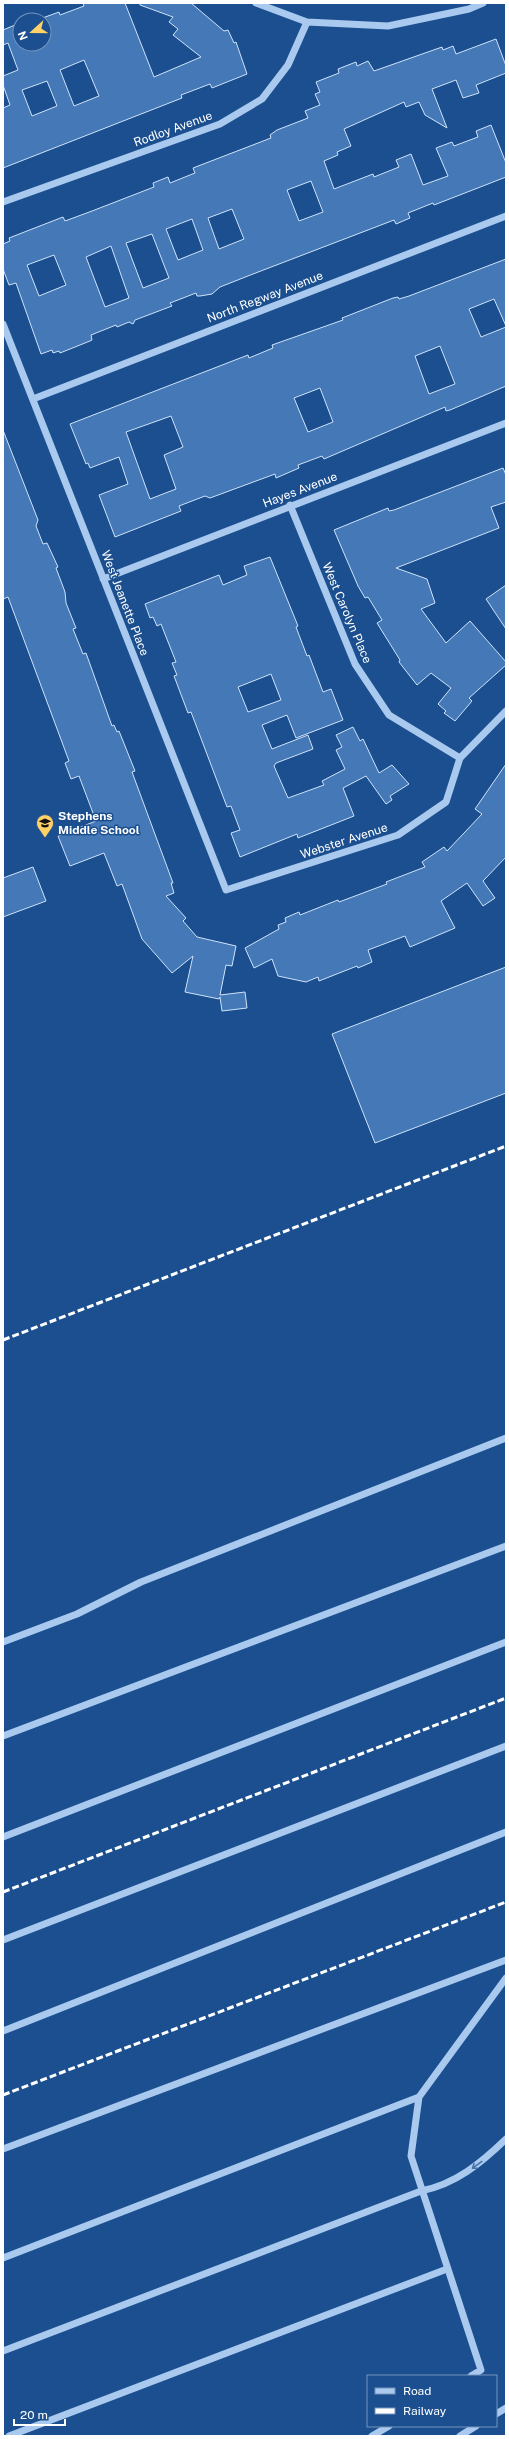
<svg xmlns="http://www.w3.org/2000/svg" width="509" height="2439" viewBox="0 0 509 2439" font-family="'Public Sans',sans-serif">
	<style>
		.building { fill: #4478b7; stroke: #cfe3fa; fill-rule: evenodd }
		.lines { fill: none; stroke-linecap: round; stroke-linejoin: round }
		.minor { stroke: #a9c9ee; stroke-width: 7 }
		.rail { stroke: #fff; stroke-width: 3; stroke-dasharray: 7 3; stroke-linecap: butt }
		.oneway { stroke: #4674ac }
		.labels { text-anchor: middle; stroke-width: 3; stroke-linejoin: round; paint-order: stroke }
		.street-label { font-size: 12px; fill: #fff; stroke: #1b4f8f }
		.poi-label { font-size: 12px; font-weight: bold; fill: #fff; stroke: #1b4f8f; text-anchor: start }
	</style>
	<rect width="100%" height="100%" fill="#1b4f8f"/>
	<!-- building -->
	<path class="building" d="M83,3H125L154,77L201,57L173,35L178,29L169,22L173,17L140,5V3H191L224,31L228,30L234,43L236,42L247,74L212,88L210,84L181,95L182,98L3,168V108L10,105L3,85V76L18,70L8,43L3,45V30L20,23V44H44V20H37L59,12L60,15L84,6ZM84,60L99,96L74,106L60,70ZM47,81L57,106L32,116L22,90Z
		M496,39L506,66V73L476,85L479,93L463,98L456,80L432,89L447,128L425,115L419,102L406,107L404,102L344,129L351,146L337,152L338,155L324,161L334,189L373,174L374,177L399,167L396,160L411,154L423,185L448,176L436,148L452,142L454,146L478,137L476,131L491,125L506,163V177L434,205L433,203L408,213L410,218L396,224L394,220L253,274L220,287L212,294L200,296H197L196,293L170,303L172,306L135,320L133,324L129,322L117,327L116,325L91,335L92,340L90,341L60,353L59,351L53,353L52,350L41,354L16,283L9,285L3,269V244L10,241L9,238L63,217L65,221L92,211L154,187L153,183L168,177L170,183L195,173L193,168L271,138L270,135L277,130L308,118L305,111L320,105L315,94L320,92L316,82L339,73L338,69L356,62L357,66L368,61L374,71L442,47L443,50L453,46L456,54ZM311,181L323,212L299,221L287,190ZM232,209L244,239L219,249L208,218ZM192,219L203,250L178,260L166,229ZM152,234L169,278L143,288L126,243ZM111,246L129,298L105,307L86,257ZM54,255L66,285L39,296L27,265Z
		M506,259V326L494,299L469,309L481,337L506,327V386L450,410L446,411L445,407L324,459L322,456L298,465L299,468L276,478L275,474L210,498L205,496L179,506L181,511L115,537L99,495L128,484L119,457L90,468L88,463L86,464L70,424L248,355L249,358L273,348L272,345L343,320L342,318L393,298L398,297L399,299L409,296ZM440,346L455,384L429,394L415,356ZM320,388L333,422L308,432L294,398ZM171,416L183,447L164,455L176,489L150,499L126,432Z
		M3,430L38,520L36,526L43,544L47,543L58,567L56,568L65,592L66,603L76,628L73,629L83,654L86,653L112,726L114,725L117,732L119,731L135,771L132,772L173,883H171L174,893L166,896L186,918L183,921L197,937L236,946L232,966L226,965L220,995L245,992L247,1008L222,1011L220,997L219,999L185,992L193,956L172,973L142,939L122,884L117,886L104,853L70,866L58,836L96,821L79,776L71,779L65,763L69,761L8,597L3,599Z
		M503,468L506,475V502L491,507L499,528L396,568L427,579L435,603L421,609L446,643L470,621L506,662V665L469,698L472,701L455,721L444,713L446,711L438,704L451,688L431,673L417,685L399,662L400,660L377,623L382,620L368,597L365,598L358,586L334,530L388,508L389,511L394,510Z
		M270,557L298,626L296,627L307,656L309,655L323,692L331,689L343,720L296,738L287,715L262,725L272,749L308,735L313,749L276,763L274,766L288,798L324,785L322,781L345,769L336,750L342,747L336,735L353,727L360,741L363,739L379,773L392,765L409,784L390,796L392,800L386,804L366,776L343,788L354,816L298,838L297,834L240,857L231,833L240,830L231,806L227,807L191,712L188,713L174,676L177,675L172,663L176,662L161,624L157,626L153,617L150,618L145,604L219,575L223,585L247,575L244,566ZM271,674L281,700L248,712L238,687Z
		M506,585V629L486,599Z
		M506,764V857L483,881L495,898L483,906L467,883L441,901L455,928L410,947L405,936L368,950L372,962L358,968L357,966L319,981L318,977L306,982L278,976L272,959L254,968L245,948L279,929L278,925L286,922L285,918L299,912L300,915L338,900L339,902L387,884L386,882L425,867L422,862L444,847L447,851L482,814L475,809Z
		M33,867L46,901L3,917V878Z
		M506,967V1093L375,1143L332,1034Z"/>
	<g class="lines">
		<!-- minor -->
		<path class="minor" d="M256,3L307,22L388,26L469,9L483,3
			M3,202L220,124L262,99L288,65L307,22
			M3,324L226,890L398,835L446,802L460,758L506,711
			M33,399L506,216
			M290,505L355,664L389,715L460,758
			M103,579L506,423
			M3,1642L77,1614L141,1582L506,1438
			M3,1736L506,1546
			M3,1837L506,1642
			M3,1940L506,1746
			M3,2031L506,1832
			M3,2149L506,1960
			M3,2258L419,2097
			M3,2351L421,2191C456,2184 481,2163 506,2139
			M471,2376L481,2370L411,2156L419,2097L506,1978
			M496,2414L506,2408
			M9,2436L447,2269
			M372,2436L389,2426
			M460,2436L476,2426"/>
		<!-- rail -->
		<path class="rail" d="M3,1340L506,1146
			M3,1892L506,1698
			M3,2095L506,1902"/>
	</g>
	<!-- one-way arrows -->
	<defs><path id="oneway-shaft" d="M-6 0H5M1.5-3L5.5 0L1.5 3" fill="none" stroke-width="1.6" stroke-linecap="round" stroke-linejoin="round"/></defs>
	<use class="oneway" href="#oneway-shaft" transform="translate(477 2165) rotate(144)"/>
	<!-- icons -->
	<defs>
		<g id="school-pin" transform="scale(0.9)"><path d="M0 17L-7.5 6A9.5 9.5 0 1 1 7.5 6Z" fill="#ffd166" stroke="#1b4f8f"/><path d="M0-5L7-2L0 1L-7-2ZM-4 1L0 2.5L4 1V4Q0 6-4 4Z" fill="#111"/></g>
	</defs>
	<g fill-rule="evenodd">
		<use href="#school-pin" x="45" y="823"/>
	</g>
	<g class="labels">
		<!-- street labels -->
		<g class="street-label">
			<text transform="translate(173 129) rotate(-20)" y="4">Rodloy Avenue</text>
			<text transform="translate(265 297) rotate(-21)" y="4">North Regway Avenue</text>
			<text transform="translate(300 490) rotate(-21)" y="4">Hayes Avenue</text>
			<text transform="translate(125 603) rotate(69)" y="4">West Jeanette Place</text>
			<text transform="translate(347 613) rotate(67)" y="4">West Carolyn Place</text>
			<text transform="translate(344 841) rotate(-18)" y="4">Webster Avenue</text>
		</g>
		<!-- poi labels -->
		<g class="poi-label">
			<text x="58" y="820">Stephens<tspan x="58" dy="14">Middle School</tspan></text>
		</g>
	</g>
	<!-- border -->
	<rect width="509" height="2439" fill="none" stroke="#ffffff" stroke-width="8"/>
	<!-- legend -->
	<rect x="367" y="2375" width="130" height="52" fill="#1b4f8f" stroke="#7695bc"/>
	<rect x="375" y="2388" width="20" height="6" fill="#a9c9ee" stroke="#7695bc"/>
	<text x="403" y="2395" font-size="12" fill="#ffffff">Road</text>
	<rect x="375" y="2408" width="20" height="6" fill="#ffffff" stroke="#7695bc"/>
	<text x="403" y="2415" font-size="12" fill="#ffffff">Railway</text>
	<!-- north arrow -->
	<g transform="translate(32 32) rotate(249)"><circle r="19" fill="#1b4f8f" stroke="#7695bc"/>
	<path d="M0-3L7 15L0 10L-7 15Z" fill="#ffd166"/>
	<text y="-6" font-size="11" font-weight="bold" text-anchor="middle" fill="#ffffff">N</text>
	</g>
	<!-- scale -->
	<path d="M14 2419v6h51v-6" fill="none" stroke="#ffffff" stroke-width="2"/>
	<text x="20" y="2419" font-size="12" fill="#ffffff" stroke="#1b4f8f" stroke-width="3" paint-order="stroke">20 m</text>
</svg>
